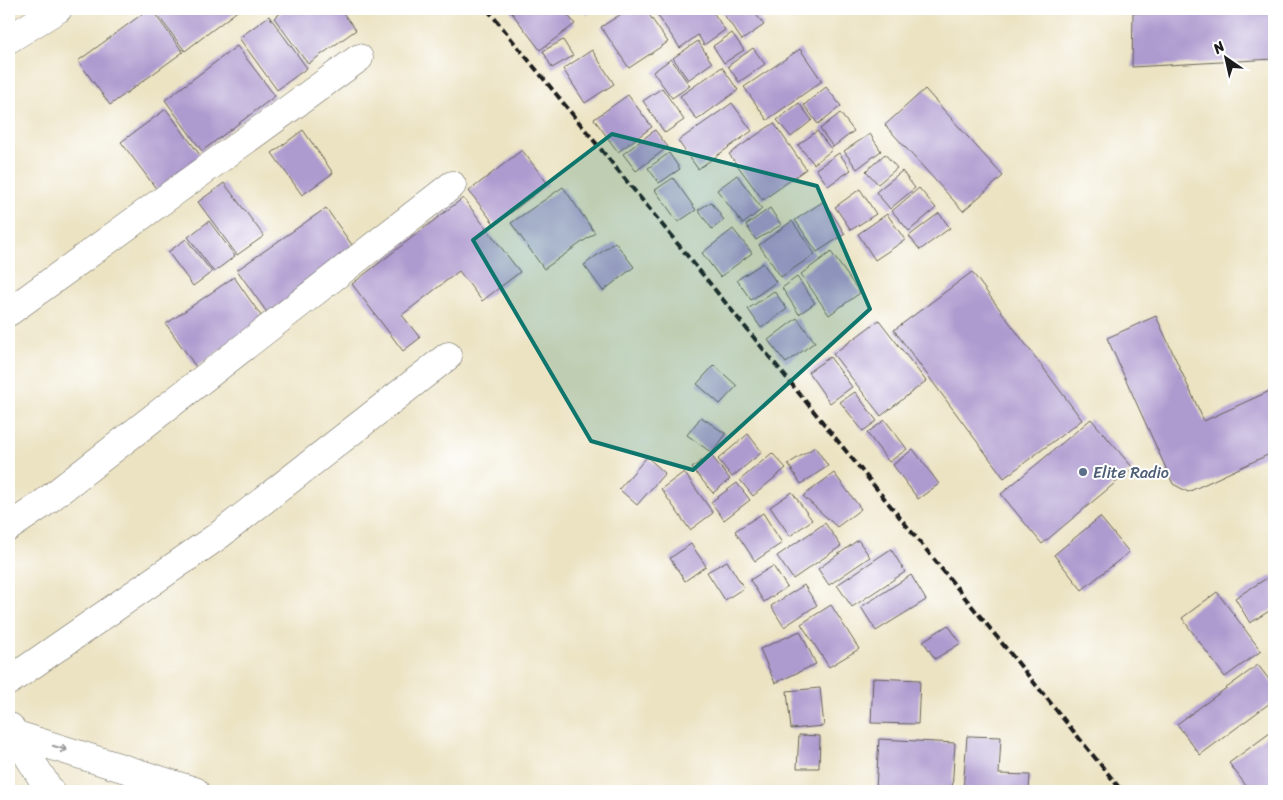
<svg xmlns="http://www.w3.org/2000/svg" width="1283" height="800" viewBox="0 0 1283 800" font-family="Sriracha,sans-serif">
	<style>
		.building { fill: #ad9acf }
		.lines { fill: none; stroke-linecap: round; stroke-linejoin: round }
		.street-casing { stroke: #656256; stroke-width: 29 }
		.highway-casing { stroke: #656256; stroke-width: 29 }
		.street { stroke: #fff; stroke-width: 28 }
		.highway { stroke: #fff; stroke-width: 28 }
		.rail { stroke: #1c1c1c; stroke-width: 4; stroke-dasharray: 8 4; stroke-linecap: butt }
		.oneway { stroke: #999 }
		.marked { fill: #0f766e; fill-opacity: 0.2; stroke: #0f766e; stroke-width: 4; stroke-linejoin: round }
		.service-dot { fill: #5c6f8a; stroke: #fff; stroke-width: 2 }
		.labels { text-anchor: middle; stroke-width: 4; stroke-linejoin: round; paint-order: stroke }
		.service-label { font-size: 16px; fill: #4e5e75; stroke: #fff; text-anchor: start }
	</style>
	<rect width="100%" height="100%" fill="#fff"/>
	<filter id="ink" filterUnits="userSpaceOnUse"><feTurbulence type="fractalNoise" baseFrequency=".02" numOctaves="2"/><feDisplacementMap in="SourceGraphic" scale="10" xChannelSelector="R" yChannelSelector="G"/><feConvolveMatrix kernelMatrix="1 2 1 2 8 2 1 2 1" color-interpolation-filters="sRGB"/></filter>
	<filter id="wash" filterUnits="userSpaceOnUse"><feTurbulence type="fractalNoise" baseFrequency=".0096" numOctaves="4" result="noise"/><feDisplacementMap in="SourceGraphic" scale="20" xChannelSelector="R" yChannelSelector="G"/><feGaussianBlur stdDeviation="1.12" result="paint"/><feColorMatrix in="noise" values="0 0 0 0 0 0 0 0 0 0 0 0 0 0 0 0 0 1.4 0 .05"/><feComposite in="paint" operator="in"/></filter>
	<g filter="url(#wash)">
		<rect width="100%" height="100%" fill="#ece3c3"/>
		<g id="blocks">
			<!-- building -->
			<path class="building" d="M149,9H151L183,52L110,105L78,61Z
				M153,9H240L185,51Z
				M286,9H340L356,30L308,64L274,18Z
				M509,9H563L575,24L540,50Z
				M582,9H595L587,15Z
				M629,9H645L668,42L629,68L601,27Z
				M655,9H711L725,30L704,45L698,35L680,48L654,10Z
				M720,9H752L764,25L742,40Z
				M1220,9H1274V59L1132,67L1133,13Z
				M269,16L307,68L277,90L239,38Z
				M732,33L744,50L724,63L713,46Z
				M563,40L573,56L552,68L543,51Z
				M698,41L712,63L688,80L673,58Z
				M237,46L275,96L202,151L165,100Z
				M753,48L765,64L739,82L728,66Z
				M800,49L822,81L767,120L744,87Z
				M592,50L614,84L585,103L563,69Z
				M671,59L690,86L672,98L653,72Z
				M722,67L738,90L697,120L680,96Z
				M826,87L841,106L818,124L804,105Z
				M662,88L684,120L665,133L643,101Z
				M925,89L1003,176L963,211L885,125Z
				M628,95L652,127L618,152L594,119Z
				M732,103L752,131L698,169L678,141Z
				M799,103L812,120L791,137L777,120Z
				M166,109L206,163L161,195L121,142Z
				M840,113L854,131L833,147L820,129Z
				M774,123L806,169L763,200L729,154Z
				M303,130L333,173L302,195L272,153Z
				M655,130L668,147L636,171L623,154Z
				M817,131L832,150L814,164L798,145Z
				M870,134L881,151L857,169L844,151Z
				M522,150L548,184L495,225L469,191Z
				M669,153L680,169L659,183L648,168Z
				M839,153L851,170L828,186L816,169Z
				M885,154L897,168L878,184L866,171Z
				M902,171L915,188L890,209L876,192Z
				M737,175L762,209L743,224L717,190Z
				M673,178L696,210L678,222L655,190Z
				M224,183L264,236L237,255L198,202Z
				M563,187L595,233L544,269L511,223Z
				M919,188L936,208L909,231L892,211Z
				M860,189L876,214L851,230L835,207Z
				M463,198L520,272L482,301L459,271L402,315L420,338L403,351L352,284Z
				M824,201L845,234L817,252L795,220Z
				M711,202L724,220L712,229L698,210Z
				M326,208L357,252L268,314L237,270Z
				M770,208L781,225L756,240L746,225Z
				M939,213L950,228L920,250L909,236Z
				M887,214L905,240L875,260L858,234Z
				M209,221L235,256L214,272L188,237Z
				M792,221L815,254L781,277L759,245Z
				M733,229L752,253L720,277L702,253Z
				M186,239L212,272L193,286L168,252Z
				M615,242L634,267L603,291L584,265Z
				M831,252L860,293L829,315L801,274Z
				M763,263L776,282L751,300L737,280Z
				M972,272L1082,420L1004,478L894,330Z
				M234,277L264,320L196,367L166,324Z
				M797,277L815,303L799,314L782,288Z
				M774,291L787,309L761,328L748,309Z
				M1156,316L1204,421L1274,389V452L1188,492L1173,484L1107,338Z
				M797,318L815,342L786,363L768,340Z
				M879,320L926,381L881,416L833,354Z
				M830,357L852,387L830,403L808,372Z
				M714,365L737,386L720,404L697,384Z
				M855,392L877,421L863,431L840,402Z
				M701,417L726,434L712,453L687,435Z
				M1091,419L1133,468L1042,544L1001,494Z
				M885,420L907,449L889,462L867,433Z
				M748,434L762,452L732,477L718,459Z
				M815,447L828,466L801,484L788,464Z
				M913,449L939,484L918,499L893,465Z
				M772,453L786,468L753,496L740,480Z
				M710,454L730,479L713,493L692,468Z
				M647,457L665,473L637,505L619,489Z
				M684,472L713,513L690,530L661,489Z
				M834,473L861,509L837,527L803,496Z
				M737,483L750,500L724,520L711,502Z
				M792,492L812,520L790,536L770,507Z
				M763,513L782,543L755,561L735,531Z
				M1100,517L1129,552L1082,590L1054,555Z
				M825,523L841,546L793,579L777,556Z
				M858,540L870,557L829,585L818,569Z
				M691,544L706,566L685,581L670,558Z
				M891,549L905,572L852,607L837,585Z
				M727,561L744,588L725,600L707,572Z
				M773,566L787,587L764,602L750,580Z
				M911,575L926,600L876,631L861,607Z
				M1272,575L1274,578V608L1250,623L1235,598Z
				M804,585L817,605L784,627L771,606Z
				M1217,592L1261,651L1225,677L1182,618Z
				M831,605L859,649L829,667L801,624Z
				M948,625L961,643L935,659L923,641Z
				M800,631L816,664L775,683L760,649Z
				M1258,665L1274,686V700L1200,755L1177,724Z
				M873,678L920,680L918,724L871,723Z
				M820,688L824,726L791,729L787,691Z
				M1274,730V791H1250L1229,763Z
				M799,735L820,736L819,768H797Z
				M967,736L1001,737L999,774L1030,775L1029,791H963Z
				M879,739L955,743L952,791L876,789Z"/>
		</g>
	</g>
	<g filter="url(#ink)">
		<use href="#blocks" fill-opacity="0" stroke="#656256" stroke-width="1"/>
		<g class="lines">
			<!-- street casing -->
			<g class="street-casing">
				<path id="street" d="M9,39L58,9
					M9,312L359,58
					M9,527L40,506L452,185
					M9,681L218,536L448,356"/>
			</g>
			<!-- highway casing -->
			<g class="highway-casing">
				<path id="highway" d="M10,727L50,791
					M14,734L195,791"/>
			</g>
			<!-- street -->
			<use href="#street" class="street"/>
			<!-- highway -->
			<use href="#highway" class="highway"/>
			<!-- rail -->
			<path class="rail" d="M487,9L1122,791"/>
		</g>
		<!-- one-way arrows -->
		<defs><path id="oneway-shaft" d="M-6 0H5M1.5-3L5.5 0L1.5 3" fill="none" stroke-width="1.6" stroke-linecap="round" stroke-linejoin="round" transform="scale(1.25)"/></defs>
		<use class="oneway" href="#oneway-shaft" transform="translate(60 748) rotate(17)"/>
	</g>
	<!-- marked area -->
	<path class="marked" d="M612,134L817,186L870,309L693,470L591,441L473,240Z"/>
	<!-- markers -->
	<circle class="service-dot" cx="1083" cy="472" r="5"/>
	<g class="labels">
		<!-- service labels -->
		<g class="service-label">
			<text x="1093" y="478">Elite Radio</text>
		</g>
	</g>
	<!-- margin -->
	<rect width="1283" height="800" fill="none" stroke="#fff" stroke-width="30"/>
	<!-- north arrow -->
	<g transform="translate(1226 58) rotate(326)" stroke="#ffffff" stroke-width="4" paint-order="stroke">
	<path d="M0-4L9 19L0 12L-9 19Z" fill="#1c1c1c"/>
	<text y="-8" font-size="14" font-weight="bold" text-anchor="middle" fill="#1c1c1c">N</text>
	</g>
</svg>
